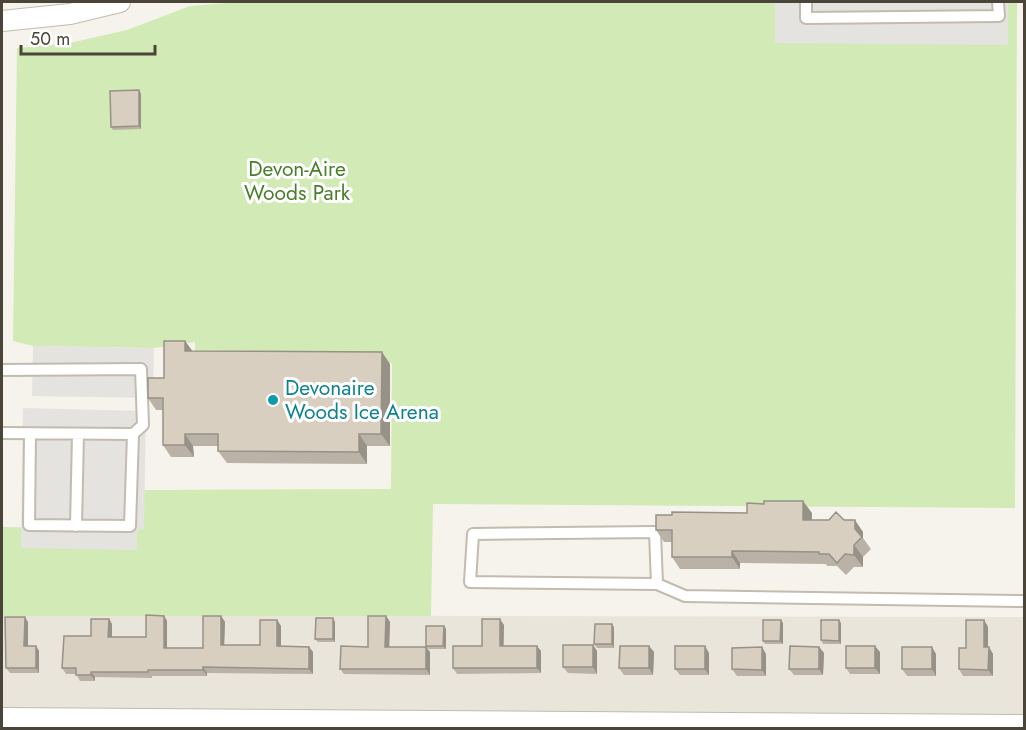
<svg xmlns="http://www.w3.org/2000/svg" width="1026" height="730" viewBox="0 0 1026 730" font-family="Jost,sans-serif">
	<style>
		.residential { fill: #eae5da }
		.green { fill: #d2eab5 }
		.parking { fill: #e5e3e0 }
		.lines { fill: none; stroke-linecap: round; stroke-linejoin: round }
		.lane-casing { stroke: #c2bbae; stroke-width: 14 }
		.street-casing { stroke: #c2bbae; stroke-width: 22 }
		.lane { stroke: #fff; stroke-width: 10 }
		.street { stroke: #fff; stroke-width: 20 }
		.wall { fill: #bab2a6 }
		.shaded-wall { fill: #979187 }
		.building { fill: #d8cfc1; stroke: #979187; stroke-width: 1.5 }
		.culture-dot { fill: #0f9aa8; stroke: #fff; stroke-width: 2 }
		.labels { text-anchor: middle; stroke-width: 6; stroke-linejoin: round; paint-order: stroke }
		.park-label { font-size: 21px; fill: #4a7f2a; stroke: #fff }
		.culture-label { font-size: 21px; fill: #0d838f; stroke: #fff; text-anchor: start }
	</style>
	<rect width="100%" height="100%" fill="#f6f3ec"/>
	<!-- residential -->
	<path class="residential" d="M2,615L1024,617V728H2Z"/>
	<!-- green -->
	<path class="green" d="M239,2H1017L1015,508L433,504L431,616H3V527L144,529V490L391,489L392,363L195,362V342L154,348L33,346L13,341L17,48L65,44L127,30L190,6Z"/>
	<!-- parking -->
	<path class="parking" d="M775,2H1008V45L775,43Z
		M33,346L154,348L153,398L32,396Z
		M23,408L146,411L144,529L137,530V550L21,548Z"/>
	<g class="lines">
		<!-- lane casing -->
		<g class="lane-casing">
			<path id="lane" d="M806,2V18L999,16L998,2
				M2,370L141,369L143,425L133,434
				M2,433L133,434L130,526L29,525L30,435
				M76,526L78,434
				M657,584L655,532L473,534L470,582L657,584L685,596L1024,601"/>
		</g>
		<!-- street casing -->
		<g class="street-casing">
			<path id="street" d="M2,21L70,14L120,2
				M2,718L1024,725"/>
		</g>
		<!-- lane -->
		<use href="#lane" class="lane"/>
		<!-- street -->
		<use href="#street" class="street"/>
	</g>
	<!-- wall -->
	<path class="wall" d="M139,90L141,94V129L113,130L111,127Z
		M185,341L192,351L390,364V446H367V464L227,463L218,451V446H193L194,457H171L163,445V410H156L148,398L164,378Z
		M812,513V520H844L863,532V538L871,549L863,557V567H854L846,575L837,566H827L826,564L740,563V569H680L672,557V542H664L656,530Z
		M164,616L167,621V648H203L221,616L225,622L224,645H260L277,620L281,626V647H309L313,652V674L207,673V676H152V678L95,677V681H80L76,674H66L62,668L91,636L109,619L112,624V637H146Z
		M386,616L390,622L389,647H426L430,652V675L344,674L340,669L368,647Z
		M781,620L783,623V644H765L763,641Z
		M984,620L988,627V647L993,654V676H963L959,669L966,648Z
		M28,622V646H36L39,651V673H10L6,668Z
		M335,622V642H318L315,639Z
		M841,623V644H823L821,640Z
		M504,625V646L541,651V673L457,674L453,668L482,646Z
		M444,626L446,629V649H428L426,646Z
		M614,627V648H597L594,644Z
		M593,645L597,651V674L568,673L563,667Z
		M649,646L654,652L653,675H624L619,668Z
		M819,647L824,653L823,675H794L789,669Z
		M880,652V674H850L846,668Z
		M709,653V675H680L675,669Z
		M766,654V676H737L732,669Z
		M936,654V676H907L902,669Z"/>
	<!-- shaded-wall -->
	<path class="shaded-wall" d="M139,90L141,94V129L139,126Z
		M185,341L194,353L185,351Z
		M382,352L390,364V446L381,434Z
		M185,434L193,446L194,457L185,445Z
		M359,434L367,446V464L359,452Z
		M803,501L812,513L811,532L803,520Z
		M855,520L863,532V538L855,529Z
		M854,545L863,557V567L854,555Z
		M732,551L740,563V569L732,557Z
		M164,616L167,621V654L164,648Z
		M221,616L225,622L224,650L221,645Z
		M386,616L390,622L389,652L385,647Z
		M25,617L28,622V651L24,646Z
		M333,618L335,622V642L333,639Z
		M109,619L112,624V642L108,637Z
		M500,619L504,625L503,651L500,646Z
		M277,620L281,626V652L277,646Z
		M781,620L783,623V644L780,641Z
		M839,620L841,623V644L839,641Z
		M984,620L988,627V654L984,647Z
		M612,624L614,627V648L612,644Z
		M444,626L446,629V649L443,646Z
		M593,645L597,651V674L593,667Z
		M36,646L39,651V673L36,668Z
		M537,646L541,651V673L537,668Z
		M649,646L654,652L653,675L649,668Z
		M705,646L709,653V675L705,669Z
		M875,646L880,652V674L875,668Z
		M309,647L313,652V674L309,669Z
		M426,647L430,652V675L426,669Z
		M762,647L766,654V676L762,670Z
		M819,647L824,653L823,675L819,669Z
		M932,647L936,654V676L932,669Z
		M989,647L993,654V676L988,670Z
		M203,667L207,673V676L203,670Z
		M91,672L95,677V681L91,675Z"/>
	<!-- building -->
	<path class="building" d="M139,90V126L111,127L110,91Z
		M164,341H185V351L382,352L381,434H359V452L218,451V434H185V445H163V398H148V378H164Z
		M764,501H803V520H829L836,512L844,520H855V529L862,537L854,545V555L845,554L837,563L829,554H819V552L732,551V557H672V530H656V515H672V512L747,513V503L764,504Z
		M146,615L164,616V648H203V616H221V645H260V620H277V646L309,647V669L203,667V670H148V672H91V675H76V668H62L64,636H91V619H109L108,637H146Z
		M368,616H386L385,647H426V669H340L341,646L368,647Z
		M5,617H25L24,646H36V668H6Z
		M316,618H333V639H315Z
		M482,619H500V646H537V668H453V646H482Z
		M763,620H781L780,641H763Z
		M821,620H839V641L821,640Z
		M966,620H984V647H989L988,670L959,669V648H966Z
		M595,624H612V644H594Z
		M426,626H444L443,646H426Z
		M563,645H593V667H563Z
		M620,646H649V668H619Z
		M675,646H705V669H675Z
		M790,646L819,647V669H789Z
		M846,646H875V668H846Z
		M762,647V670L732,669V648Z
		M902,647H932V669H902Z"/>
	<!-- markers -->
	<circle class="culture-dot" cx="273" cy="400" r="6"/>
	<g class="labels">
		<!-- park labels -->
		<g class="park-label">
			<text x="297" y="176">Devon-Aire<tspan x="297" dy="24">Woods Park</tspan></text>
		</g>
		<!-- culture labels -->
		<g class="culture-label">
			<text x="285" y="395">Devonaire<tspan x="285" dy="24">Woods Ice Arena</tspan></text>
		</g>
	</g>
	<!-- border -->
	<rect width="1026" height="730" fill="none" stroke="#4b4439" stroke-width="6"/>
	<!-- scale -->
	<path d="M21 45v9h134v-9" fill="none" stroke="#4b4439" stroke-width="3"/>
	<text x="30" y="45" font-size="18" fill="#4b4439" stroke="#ffffff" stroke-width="4.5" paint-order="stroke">50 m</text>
</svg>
